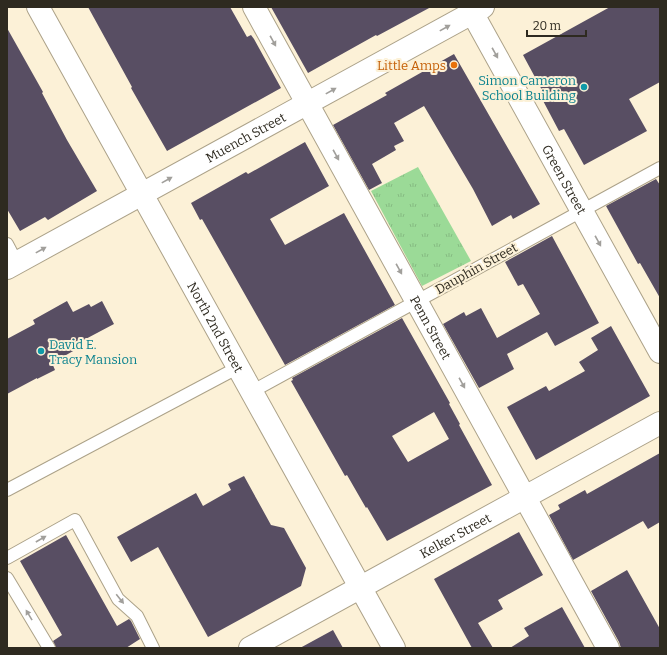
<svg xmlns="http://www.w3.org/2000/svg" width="667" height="655" viewBox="0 0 667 655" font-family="Bitter,serif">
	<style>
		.park { fill: url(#park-tufts) }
		.building { fill: #584e63; fill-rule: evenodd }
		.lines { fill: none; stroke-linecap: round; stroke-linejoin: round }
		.service-casing { stroke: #aca289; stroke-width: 14 }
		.minor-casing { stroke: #aca289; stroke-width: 24 }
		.primary-casing { stroke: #aca289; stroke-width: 24 }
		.service { stroke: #fff; stroke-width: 12 }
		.minor { stroke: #fff; stroke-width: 22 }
		.primary { stroke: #fff; stroke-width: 22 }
		.oneway { fill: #a19f9b }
		.food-dot { fill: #e8710a; stroke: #fcf1d7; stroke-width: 1.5 }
		.culture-dot { fill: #0f9aa8; stroke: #fcf1d7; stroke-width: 1.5 }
		.labels { text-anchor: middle; stroke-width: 4; stroke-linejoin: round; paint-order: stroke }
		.food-label { font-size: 13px; fill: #c56008; stroke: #fcf1d7; text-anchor: end }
		.culture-label { font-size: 13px; fill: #0d838f; stroke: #fcf1d7; text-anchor: end }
		.street-label { font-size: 13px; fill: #2e2a20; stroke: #fcf1d7 }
	</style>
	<defs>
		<pattern id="park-tufts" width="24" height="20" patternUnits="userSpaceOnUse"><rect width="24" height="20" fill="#9bda97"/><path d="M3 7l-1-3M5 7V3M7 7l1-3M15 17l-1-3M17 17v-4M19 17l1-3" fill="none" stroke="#86bb82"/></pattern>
	</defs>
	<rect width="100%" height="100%" fill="#fcf1d7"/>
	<!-- park -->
	<path class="park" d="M418,167L471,261L422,286L371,191Z"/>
	<!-- building -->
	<path class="building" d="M88,7H230L247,37L251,35L254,39L281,88L167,151L131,88L132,87Z
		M271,7H431L377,36L376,35L308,73Z
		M610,7H660V82L629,99L647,131L584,165L564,129L559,131L540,95L543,92L523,55Z
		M7,28L43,92L42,93L67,140L97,191L48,220L45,217L20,231L7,209Z
		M454,54L540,204L513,219L511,215L492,226L473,189L424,106L394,123L404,141L394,146L396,150L372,164L382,183L369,190L333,125L387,95L385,93Z
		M305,142L329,186L270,219L285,245L344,213L395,305L285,365L202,219L200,220L191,203L246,172L248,174Z
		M656,179L660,185V298L640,263L638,264L606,206Z
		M552,236L599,323L555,346L547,332L507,354L514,369L479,388L443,324L464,312L466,316L481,308L497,338L540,314L523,284L518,286L505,262Z
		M67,301L73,312L89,304L91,307L102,301L114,324L80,342L82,346L52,363L55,370L37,379V378L7,394V339L35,324L33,320Z
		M402,318L450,403L449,404L460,424L459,425L492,485L387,541L367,507L366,508L347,475L345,476L291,381L293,380L292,378ZM434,412L449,439L408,462L392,436Z
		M611,326L650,396L536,460L507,407L546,386L549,391L585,371L579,362L598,350L591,338Z
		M660,453V522L648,529L643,521L573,560L549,515L560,509L558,505L585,490L587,494Z
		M244,476L271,525L284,528L306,568L301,586L208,637L158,547L131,562L117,537L196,493L203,506L231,490L228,484Z
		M519,532L543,575L498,600L503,609L478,623L493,648H472L434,579Z
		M66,535L117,626L129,619L131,621L140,639L126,648H56L53,641L62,635L20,561Z
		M627,570L660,629V648H621L619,642L591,591Z
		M562,607L585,648H510L529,636L524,628Z
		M333,630L343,648H300Z"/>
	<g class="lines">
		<!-- service casing -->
		<g class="service-casing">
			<path id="service" d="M7,244L17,263
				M251,392L660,168
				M7,490L237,368
				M7,558L75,520L118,599L137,616L153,648
				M7,578L49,648"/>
		</g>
		<!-- minor casing -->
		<g class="minor-casing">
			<g id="minor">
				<path id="s1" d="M254,7L608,648"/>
				<path id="s2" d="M469,7L660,352"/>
				<path id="s3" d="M7,268L483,7"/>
				<path id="s4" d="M250,648L660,423"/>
			</g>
		</g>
		<!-- primary casing -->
		<g class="primary-casing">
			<g id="primary">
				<path id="s5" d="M38,7L394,648"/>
			</g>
		</g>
		<!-- service -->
		<use href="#service" class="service"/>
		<!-- minor -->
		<use href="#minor" class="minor"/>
		<!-- primary -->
		<use href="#primary" class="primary"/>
	</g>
	<!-- one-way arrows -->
	<defs><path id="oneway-solid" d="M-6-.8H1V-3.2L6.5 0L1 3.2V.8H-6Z"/></defs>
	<g class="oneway">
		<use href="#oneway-solid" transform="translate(445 28) rotate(-29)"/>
		<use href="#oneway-solid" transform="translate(273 41) rotate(61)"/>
		<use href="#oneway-solid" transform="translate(495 53) rotate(61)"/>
		<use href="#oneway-solid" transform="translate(331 91) rotate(-29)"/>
		<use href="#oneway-solid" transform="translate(336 155) rotate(61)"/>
		<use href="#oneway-solid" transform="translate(167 180) rotate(-29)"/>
		<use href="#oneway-solid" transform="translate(598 241) rotate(61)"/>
		<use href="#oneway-solid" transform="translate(41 250) rotate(-29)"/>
		<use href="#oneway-solid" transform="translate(399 269) rotate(61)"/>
		<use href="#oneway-solid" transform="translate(462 383) rotate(61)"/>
		<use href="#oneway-solid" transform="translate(41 539) rotate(-30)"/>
		<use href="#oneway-solid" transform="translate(120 599) rotate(51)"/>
		<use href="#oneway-solid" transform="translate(29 615) rotate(-121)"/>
	</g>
	<!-- markers -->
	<circle class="food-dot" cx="454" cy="65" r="4"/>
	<g class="culture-dot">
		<circle cx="584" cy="87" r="4"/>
		<circle cx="41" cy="351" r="4"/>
	</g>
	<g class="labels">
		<!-- food labels -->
		<g class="food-label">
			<text x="446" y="70">Little Amps</text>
		</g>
		<!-- culture labels -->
		<g class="culture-label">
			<text x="576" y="85">Simon Cameron<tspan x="576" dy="15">School Building</tspan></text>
			<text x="49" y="349" text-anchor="start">David E.<tspan x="49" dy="15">Tracy Mansion</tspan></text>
		</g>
		<!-- street labels -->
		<g class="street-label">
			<text dy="5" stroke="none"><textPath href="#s3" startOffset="272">Muench Street</textPath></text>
			<text dy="5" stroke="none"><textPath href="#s2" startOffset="197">Green Street</textPath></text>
			<text transform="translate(476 268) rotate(-29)" y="5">Dauphin Street</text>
			<text dy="5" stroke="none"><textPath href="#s5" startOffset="366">North 2nd Street</textPath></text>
			<text dy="5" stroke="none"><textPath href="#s1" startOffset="366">Penn Street</textPath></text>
			<text dy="5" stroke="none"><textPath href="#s4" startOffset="234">Kelker Street</textPath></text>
		</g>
	</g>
	<!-- border -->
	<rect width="667" height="655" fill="none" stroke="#2e2a20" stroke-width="16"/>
	<!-- scale -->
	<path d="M527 30v6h59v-6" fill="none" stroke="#2e2a20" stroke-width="2"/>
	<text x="533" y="30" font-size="12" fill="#2e2a20" stroke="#fcf1d7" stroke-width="3" paint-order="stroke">20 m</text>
</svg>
